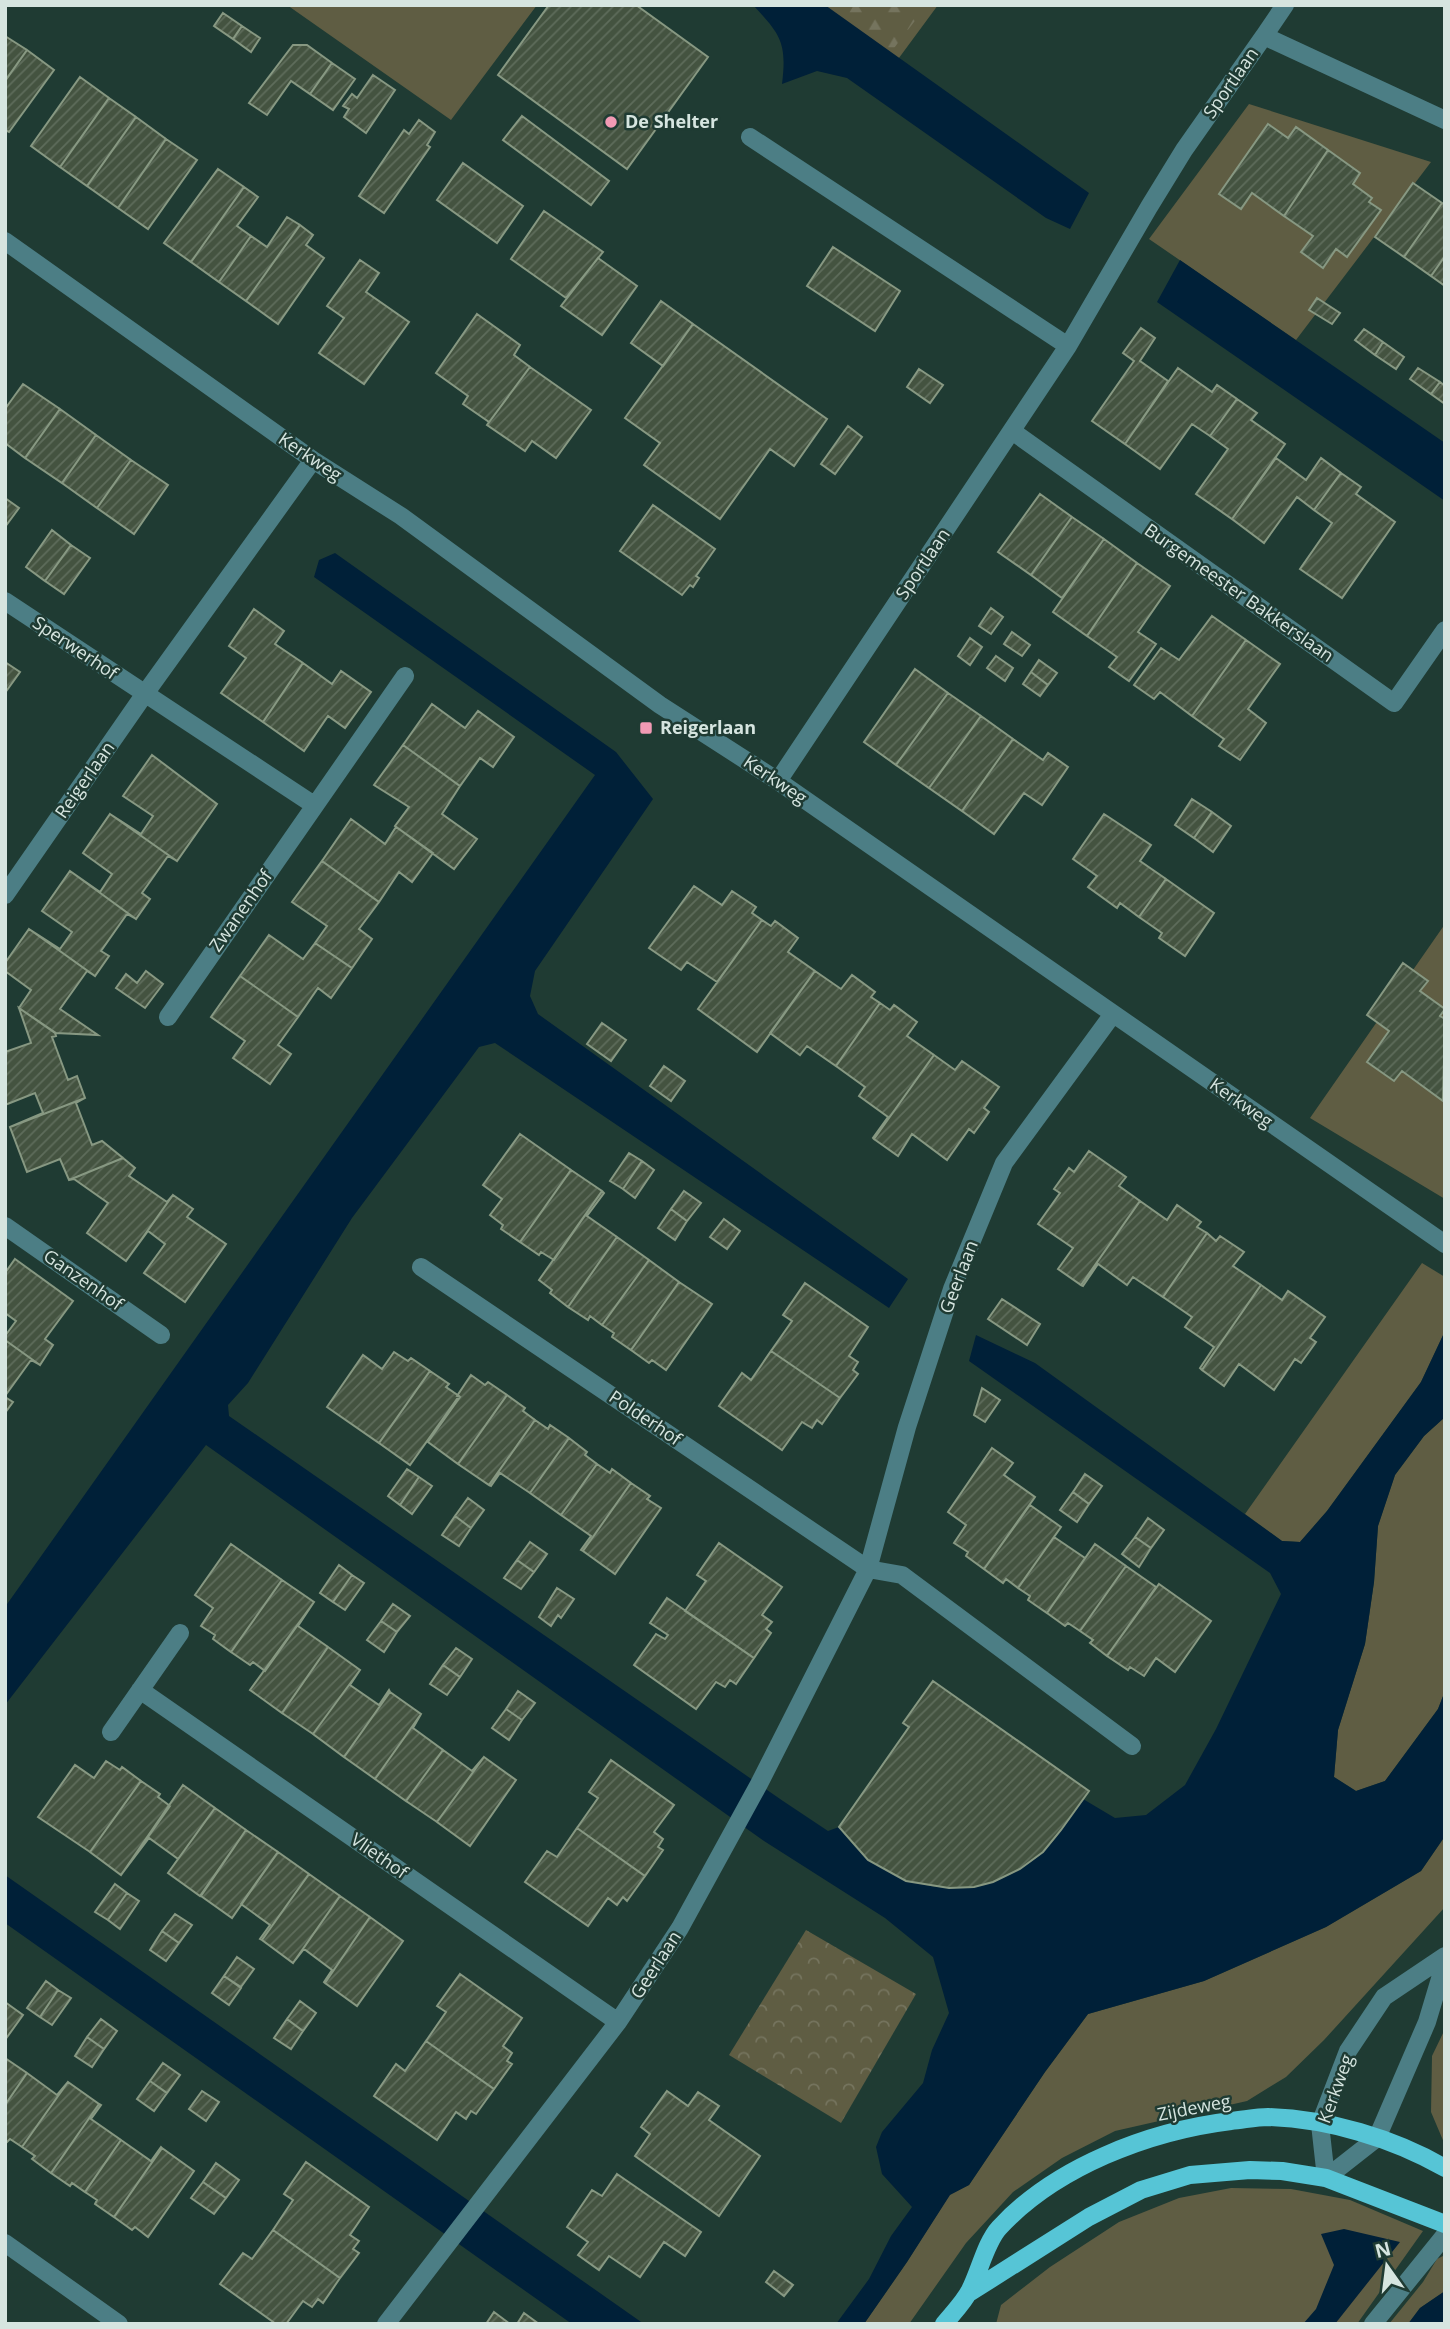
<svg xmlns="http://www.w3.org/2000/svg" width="1450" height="2329" viewBox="0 0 1450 2329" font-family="'Open Sans',sans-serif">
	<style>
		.grass { fill: #5f5d43 }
		.forest { fill: url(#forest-firs) }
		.park { fill: url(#park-crowns) }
		.water { fill: #002038 }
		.building { fill: url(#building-hatch); stroke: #879882; stroke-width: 2 }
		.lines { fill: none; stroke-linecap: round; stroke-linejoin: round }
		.minor { stroke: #4c7e85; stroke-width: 18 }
		.major { stroke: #56c5d6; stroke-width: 18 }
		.poi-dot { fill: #f19ab4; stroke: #1f3b33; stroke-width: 2.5 }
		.labels { text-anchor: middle; stroke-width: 5; stroke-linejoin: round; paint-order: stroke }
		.street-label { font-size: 18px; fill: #d6e5e0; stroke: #1f3b33 }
		.poi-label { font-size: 18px; font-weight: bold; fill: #d6e5e0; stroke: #1f3b33; text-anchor: start }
	</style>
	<defs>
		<pattern id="forest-firs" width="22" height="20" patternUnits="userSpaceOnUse" patternTransform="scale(1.75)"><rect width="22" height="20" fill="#5f5d43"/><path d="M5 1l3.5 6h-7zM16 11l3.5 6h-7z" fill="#75745e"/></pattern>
		<pattern id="park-crowns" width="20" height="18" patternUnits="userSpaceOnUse" patternTransform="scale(1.75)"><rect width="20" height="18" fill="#5f5d43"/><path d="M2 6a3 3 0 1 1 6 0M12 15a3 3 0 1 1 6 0" fill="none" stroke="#75745e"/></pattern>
		<pattern id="building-hatch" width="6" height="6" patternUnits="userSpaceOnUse" patternTransform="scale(1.75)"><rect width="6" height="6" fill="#445340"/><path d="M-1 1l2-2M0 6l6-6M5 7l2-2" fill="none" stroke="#5e6c5b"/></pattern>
	</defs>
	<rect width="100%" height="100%" fill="#1f3b33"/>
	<!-- grass -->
	<path class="grass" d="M287,5H537L451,120Z
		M819,5H938L896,62Z
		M1249,104L1431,162L1296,340L1149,239Z
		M1445,924V1199L1310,1118Z
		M1422,1263L1445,1277V1331L1421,1382L1327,1511L1300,1542L1282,1541L1245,1514Z
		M1445,1417V1691L1438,1709L1385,1781L1356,1791L1334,1777L1338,1730L1365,1644L1374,1582L1378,1526L1395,1475L1424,1436Z
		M1445,1836V1907L1324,2040L1286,2077L1247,2101L1115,2131L1062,2158L1013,2192L966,2243L909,2324H864L907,2262L950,2194L969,2185L1045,2072L1088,2014L1204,1981L1326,1927L1421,1871Z
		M1445,2029V2145L1431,2112L1432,2056Z
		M1231,2188L1291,2189L1350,2200L1423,2231L1357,2324H996L1001,2305L1050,2267L1119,2222L1179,2198Z
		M1445,2255V2291L1420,2308L1408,2324H1389L1423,2282L1437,2259Z"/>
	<!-- forest -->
	<path class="forest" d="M825,5H927L891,52Z"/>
	<!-- park -->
	<path class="park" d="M806,1930L916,1994L841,2123L729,2055Z"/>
	<!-- water -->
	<path class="water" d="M753,5H825L1089,193L1070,229L1046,218L847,78L817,71L782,84C787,43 781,35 753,5Z
		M1180,260L1445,443V501L1157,302Z
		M335,553L616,752L653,799L535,971L530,996L538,1014L908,1279L889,1308L495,1043L479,1047L352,1218L248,1383L228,1405L229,1416L783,1801L828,1831L839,1827C882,1891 970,1908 1032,1861C1054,1845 1068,1821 1083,1799L1115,1818L1146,1815L1185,1785L1216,1729L1281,1594L1270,1573L969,1361L976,1335L1035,1363L1282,1541L1300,1542L1327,1511L1421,1382L1445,1331V1417L1424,1436L1395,1475L1378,1526L1374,1582L1365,1644L1338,1730L1334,1777L1356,1791L1385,1781L1438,1709L1445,1691V1836L1421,1871L1326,1927L1204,1981L1088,2014L1045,2072L969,2185L950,2195L907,2262L864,2324H836L869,2279L891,2236L912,2207L882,2174L876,2147L882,2132L923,2083L932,2050L949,2013L933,1957L885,1918L764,1841L206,1445L5,1705V1607L595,775L314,577L319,560Z
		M5,1875L644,2324H572L5,1923Z
		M1344,2229L1400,2242L1335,2324H1303L1316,2309L1334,2265L1321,2234Z
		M1445,2291V2324H1408L1420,2308Z"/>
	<!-- building -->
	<path class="building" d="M549,5H636L708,57L627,169L498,75Z
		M223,13L242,26L233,39L214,26Z
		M242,26L260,38L251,52L233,39Z
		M5,36L27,50L5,81Z
		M293,45H307L332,63L310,94L291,81L267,115L249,103Z
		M27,50L54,70L9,132L5,130V81Z
		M332,63L355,79L333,110L310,94Z
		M373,75L395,90L366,133L344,117L349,109L343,106L352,94L357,98Z
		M80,77L109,98L60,167L31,146Z
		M109,98L136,117L87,186L60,167Z
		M522,116L609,181L591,205L503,140Z
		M136,117L166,139L118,208L87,186Z
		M419,120L435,132L427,145L430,147L384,213L359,196L404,130L409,134Z
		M1268,124L1288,138L1296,127L1328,150L1284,216L1252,193L1241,209L1219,194Z
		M166,139L197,160L148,229L118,208Z
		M1328,150L1360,173L1353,184L1372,198L1369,202L1381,210L1347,257L1336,249L1323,268L1301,252L1313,236L1284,216Z
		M463,163L523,206L497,243L437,200Z
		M218,169L244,187L191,262L164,243Z
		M1413,183L1442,203L1404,257L1375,237Z
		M244,187L258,197L237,226L251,236L219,282L191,262Z
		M1442,203L1445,205V256L1431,276L1404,257Z
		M544,211L603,252L566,298L511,259Z
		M287,217L300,225L246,301L219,282L251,236L267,247Z
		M300,225L313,235L306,245L324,258L278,324L246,301Z
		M833,247L900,291L875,331L807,286Z
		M1445,256V286L1431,276Z
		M598,258L637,286L602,335L561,306Z
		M360,260L379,273L366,292L409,322L364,384L319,353L344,318L327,306Z
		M1317,298L1340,313L1332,324L1309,310Z
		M661,301L693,324L663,366L631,343Z
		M477,314L520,345L514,355L530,367L487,425L489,422L463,404L468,396L436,373Z
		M693,324L827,419L794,466L770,449L720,519L644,465L660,443L625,418Z
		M1141,328L1155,338L1140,361L1168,381L1125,444L1092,421L1134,361L1123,353Z
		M1364,329L1383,342L1375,355L1355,340Z
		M1383,342L1404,357L1396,369L1375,355Z
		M530,367L591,410L556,458L532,441L525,451L487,425Z
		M1178,368L1212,392L1217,385L1237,399L1210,436L1192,424L1160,469L1125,444Z
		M1418,368L1440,382L1431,394L1410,379Z
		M919,369L943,385L930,403L907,387Z
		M1440,382L1445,386V404L1431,394Z
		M23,384L60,409L25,458L5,443V409Z
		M1237,399L1257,413L1251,420L1285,444L1232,519L1196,494L1228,449L1210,436Z
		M60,409L96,435L62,483L25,458Z
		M848,426L862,437L835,474L821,464Z
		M96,435L131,460L97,508L62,483Z
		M1276,458L1306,480L1321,458L1341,473L1314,510L1297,497L1264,543L1232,519Z
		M131,460L168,485L134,534L97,508Z
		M1341,473L1361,487L1356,494L1395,522L1342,598L1300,569L1332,523L1314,510Z
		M1040,494L1072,517L1031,575L998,552Z
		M5,498L19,508L5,527Z
		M653,505L715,549L696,576L699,578L693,587L690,585L682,595L620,551Z
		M1072,517L1104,539L1062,598L1031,575Z
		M52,530L71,545L45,581L26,567Z
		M1104,539L1137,563L1087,636L1053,612Z
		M71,545L90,558L64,594L45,581Z
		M1137,563L1170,586L1138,632L1156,644L1129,681L1109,667L1117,657L1087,636Z
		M991,608L1003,617L991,634L979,626Z
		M254,609L284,631L275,644L303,663L263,722L221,693L246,658L229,646Z
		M1212,616L1246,640L1192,716L1160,692L1154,699L1134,685L1161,648L1179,660Z
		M1012,632L1030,645L1022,656L1004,644Z
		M970,638L982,647L970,665L958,656Z
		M1246,640L1280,664L1248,709L1266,723L1240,760L1219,746L1224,739L1192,716Z
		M996,656L1013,668L1005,681L987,668Z
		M1039,660L1057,673L1048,685L1031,672Z
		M5,662L20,672L5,693Z
		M303,663L332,684L341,671L371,692L345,728L328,716L304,751L263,722Z
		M915,669L948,693L896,765L864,742Z
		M1031,672L1048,685L1040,696L1023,684Z
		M948,693L981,716L929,788L896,765Z
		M432,704L465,728L478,711L514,737L493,767L480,758L460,786L403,745Z
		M981,716L1013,739L962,811L929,788Z
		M1013,739L1043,760L1048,753L1068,767L1042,805L1024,793L994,834L962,811Z
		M403,745L460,786L442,814L477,839L454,869L395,826L409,807L374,785Z
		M152,755L217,804L177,861L110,814L141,834L153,816L123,796Z
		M1192,799L1212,812L1194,838L1175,825Z
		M1212,812L1231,826L1213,852L1194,838Z
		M110,814L177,861L168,856L142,893L150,899L136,919L70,871L100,892L112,874L83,853Z
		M1104,814L1151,845L1140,861L1166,879L1139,917L1120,903L1117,908L1088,887L1097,876L1073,859Z
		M351,819L385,844L396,827L433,853L412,882L399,872L379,902L322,861Z
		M322,861L379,902L359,929L372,939L352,968L315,943L327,926L292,902Z
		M70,871L136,919L127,914L101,951L109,956L95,976L29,929L60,949L72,932L42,911Z
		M1166,879L1214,913L1185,956L1159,938L1162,933L1139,917Z
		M694,886L722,905L732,891L756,907L752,913L762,920L717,982L687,962L681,970L649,948Z
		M762,920L771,926L775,921L798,938L788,952L815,971L757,1052L698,1009Z
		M29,929L95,976L87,971L60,1009L98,1035L56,1033L19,1008L31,990L5,971V963Z
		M269,935L303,959L315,943L352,968L331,998L318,988L298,1017L240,976Z
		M1403,963L1428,981L1420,991L1445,1009L1440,1016L1445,1019L1443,1101L1402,1071L1394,1081L1367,1062L1389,1031L1367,1015Z
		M146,971L163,984L145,1008L116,988L126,974L137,983Z
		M815,971L841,989L852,975L875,992L871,997L880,1003L836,1066L807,1046L800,1055L770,1033Z
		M240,976L298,1017L278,1045L291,1054L270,1084L233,1058L245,1041L211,1017Z
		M880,1003L890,1010L894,1005L917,1022L907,1036L934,1055L874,1139L873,1138L888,1117L859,1096L865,1087L836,1066Z
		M19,1008L55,1033L56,1036L52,1037L68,1080L77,1076L85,1098L10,1127L43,1113L35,1093L5,1105V1052L31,1043Z
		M602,1023L626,1040L611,1061L587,1044Z
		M934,1055L955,1070L962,1061L999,1087L984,1108L989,1112L974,1133L969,1129L947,1160L912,1134L898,1156L874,1139Z
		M664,1066L685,1081L671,1101L650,1086Z
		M85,1098L76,1103L92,1145L102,1141L123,1158L69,1180L60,1159L27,1172L10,1127Z
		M520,1134L571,1170L520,1242L501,1229L503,1225L490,1215L502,1199L483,1185Z
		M1089,1151L1126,1177L1119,1186L1140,1201L1081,1285L1058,1269L1073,1248L1038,1224L1060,1193L1054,1189L1069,1168L1074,1172Z
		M629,1153L642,1161L623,1189L610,1181Z
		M123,1158L135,1168L129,1176L167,1202L173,1195L126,1261L87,1233L108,1203L74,1179L69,1180Z
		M642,1161L654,1170L635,1198L623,1189Z
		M571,1170L602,1191L554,1260L541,1252L539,1255L520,1242Z
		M602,1191L604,1193L587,1216L617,1237L568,1307L550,1293L552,1290L539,1280Z
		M684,1191L701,1203L687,1221L671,1209Z
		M173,1195L193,1209L187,1217L226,1244L185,1302L144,1273L165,1244L148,1231L126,1261Z
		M1140,1201L1167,1220L1177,1205L1201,1222L1197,1227L1207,1233L1163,1297L1133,1277L1127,1285L1098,1264L1083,1286L1081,1285Z
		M671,1209L687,1221L675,1240L658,1228Z
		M724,1219L740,1231L727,1249L710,1237Z
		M1207,1233L1216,1241L1220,1236L1244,1252L1233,1266L1261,1285L1202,1370L1200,1368L1214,1347L1185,1327L1192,1317L1163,1297Z
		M617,1237L649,1260L602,1325L590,1316L588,1320L568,1307Z
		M15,1259L73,1301L45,1339L53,1345L40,1365L5,1340V1336L16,1321L5,1313V1273Z
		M649,1260L679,1282L631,1350L612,1337L614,1333L602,1325Z
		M679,1282L712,1304L666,1370L652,1360L649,1363L631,1350Z
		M805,1283L868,1327L849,1356L858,1362L853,1370L858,1374L840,1398L771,1351L792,1321L783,1315Z
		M1261,1285L1282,1300L1288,1291L1325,1317L1310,1338L1316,1342L1301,1363L1295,1359L1274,1390L1239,1364L1224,1386L1202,1370Z
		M1002,1299L1040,1324L1027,1345L988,1319Z
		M5,1340L40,1365L31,1360L5,1396Z
		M771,1351L840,1398L822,1424L817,1420L812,1428L802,1422L782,1450L719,1406L742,1373L751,1380Z
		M394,1352L408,1361L411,1358L430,1371L379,1443L327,1407L363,1355L382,1369Z
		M430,1371L449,1384L446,1387L459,1396L410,1465L379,1443Z
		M471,1375L485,1385L488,1382L507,1395L458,1464L428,1442L460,1397L457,1396Z
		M982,1388L1000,1400L985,1422L974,1415Z
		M507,1395L525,1408L523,1411L535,1420L489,1485L458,1464Z
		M5,1397L13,1402L5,1413Z
		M535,1420L548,1429L550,1425L569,1438L530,1493L500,1473L491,1486L489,1485Z
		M569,1438L587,1452L585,1455L597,1464L561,1515L530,1493Z
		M992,1448L1013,1463L1004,1475L1035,1497L984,1569L966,1556L968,1552L954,1543L966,1525L948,1512Z
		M597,1464L610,1473L612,1469L631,1483L583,1551L581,1550L591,1536L561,1515Z
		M407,1469L419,1477L400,1505L388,1496Z
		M1085,1474L1102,1486L1089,1504L1073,1492Z
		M419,1477L432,1486L412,1514L400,1505Z
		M631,1483L650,1496L647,1499L661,1508L615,1574L583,1551Z
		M1073,1492L1089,1504L1077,1522L1060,1510Z
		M468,1498L484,1510L471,1528L455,1516Z
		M1030,1505L1061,1527L1018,1588L1006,1579L1003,1583L984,1569Z
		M455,1516L471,1528L459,1546L442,1535Z
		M1148,1518L1164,1530L1151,1548L1135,1537Z
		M1054,1537L1085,1558L1047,1613L1028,1600L1030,1596L1018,1588Z
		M1135,1537L1151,1548L1139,1567L1122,1554Z
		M530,1542L547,1554L534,1572L517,1560Z
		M719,1543L782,1587L762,1615L772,1622L766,1629L771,1633L754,1658L685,1611L706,1581L697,1575Z
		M231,1544L282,1580L231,1652L213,1639L215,1635L201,1626L213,1608L195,1595Z
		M1095,1544L1126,1566L1080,1631L1068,1623L1065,1626L1047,1613Z
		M517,1560L534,1572L521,1589L504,1578Z
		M339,1565L352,1575L333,1602L320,1593Z
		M1126,1566L1156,1587L1107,1656L1090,1643L1093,1640L1080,1631Z
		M352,1575L364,1583L345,1610L333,1602Z
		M282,1580L314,1602L265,1671L253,1662L250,1665L231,1652Z
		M1159,1584L1211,1621L1175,1672L1156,1658L1144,1676L1130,1667L1128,1670L1107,1656Z
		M557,1588L574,1599L561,1618L558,1615L551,1626L539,1617Z
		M667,1598L754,1658L736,1684L730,1680L725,1687L716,1682L696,1709L634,1665L656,1634L665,1639L668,1635L650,1623Z
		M314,1602L298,1626L328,1647L282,1713L250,1690Z
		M393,1604L410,1616L397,1632L381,1621Z
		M381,1621L397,1632L384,1652L367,1640Z
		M328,1647L360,1670L313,1734L282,1713Z
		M456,1648L472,1659L460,1677L443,1665Z
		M443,1665L460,1677L447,1695L430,1684Z
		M360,1670L350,1685L379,1705L389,1690L390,1692L344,1757L313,1734Z
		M933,1681L1089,1791L1061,1830L1043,1852L1020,1869L993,1882L974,1887L949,1888L906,1881L868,1860L839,1827L909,1727L903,1723Z
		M518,1691L535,1703L522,1720L506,1709Z
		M390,1692L421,1714L375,1779L344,1757Z
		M506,1709L522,1720L509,1740L492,1728Z
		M421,1714L413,1728L443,1750L406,1801L375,1779Z
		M443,1750L472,1771L484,1757L437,1822L406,1801Z
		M484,1757L516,1780L470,1846L437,1822Z
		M611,1760L674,1805L654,1832L663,1839L658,1847L663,1850L645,1876L577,1828L598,1798L589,1792Z
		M106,1761L120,1770L122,1767L141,1781L90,1852L38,1817L75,1765L94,1778Z
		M141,1781L160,1794L158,1797L170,1806L121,1875L90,1852Z
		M183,1785L215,1808L168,1873L178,1859L149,1838L121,1875Z
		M215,1808L246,1830L200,1896L168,1873Z
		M577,1828L645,1876L627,1901L623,1897L617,1905L608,1898L588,1926L525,1882L547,1851L557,1857Z
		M246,1830L278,1852L232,1918L201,1896Z
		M278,1852L309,1874L262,1940L260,1939L270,1925L241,1904Z
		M309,1874L340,1896L293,1963L262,1940Z
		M115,1884L127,1893L108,1920L95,1912Z
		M127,1893L139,1901L120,1929L108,1920Z
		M340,1896L370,1917L325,1983L324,1982L332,1970L304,1949L293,1963Z
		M175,1914L192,1925L179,1943L162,1931Z
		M370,1917L403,1941L357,2006L325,1983Z
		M162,1931L179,1943L166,1961L150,1950Z
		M237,1957L254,1969L241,1987L224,1976Z
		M460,1974L522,2018L503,2046L512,2053L507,2061L512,2064L494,2089L426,2041L446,2012L437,2006Z
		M224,1976L241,1988L229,2005L212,1993Z
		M46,1981L58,1990L40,2017L27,2008Z
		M58,1990L71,1998L52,2025L40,2017Z
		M300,2001L316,2013L303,2031L287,2019Z
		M5,2002L23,2015L5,2040Z
		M101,2019L117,2031L104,2049L87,2037Z
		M287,2019L303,2031L291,2049L274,2038Z
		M87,2037L104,2049L92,2067L75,2056Z
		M426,2041L494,2089L476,2114L471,2111L466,2119L456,2112L437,2140L374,2096L396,2064L405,2071Z
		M5,2058L27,2073L5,2105Z
		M163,2063L180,2075L167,2093L150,2081Z
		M27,2073L57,2095L68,2082L22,2147L10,2139L7,2142L5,2141V2105Z
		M150,2081L167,2093L154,2111L137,2099Z
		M68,2082L99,2104L51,2173L32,2159L35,2156L22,2147Z
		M202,2091L219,2102L206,2121L189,2109Z
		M667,2091L688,2106L698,2092L719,2106L709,2120L760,2156L719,2216L635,2156L650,2134L641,2127Z
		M99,2104L101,2105L91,2119L121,2140L85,2192L72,2183L70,2186L51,2173Z
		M121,2140L151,2161L161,2147L162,2148L114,2217L95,2204L97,2200L85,2192Z
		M162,2148L194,2171L148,2237L135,2227L132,2230L114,2217Z
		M306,2162L369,2207L350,2235L359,2241L353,2249L359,2253L340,2278L273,2230L293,2200L284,2194Z
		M216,2163L239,2180L226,2198L203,2182Z
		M617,2174L701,2232L685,2256L664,2242L640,2277L609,2256L599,2270L578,2255L588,2242L567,2227L592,2190L602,2196Z
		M203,2182L226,2198L214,2214L191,2198Z
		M273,2230L340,2278L323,2303L318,2299L312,2307L303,2301L286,2324H276L220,2284L243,2253L252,2259Z
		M774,2271L793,2285L784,2296L766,2282Z
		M494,2312L510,2324H486Z
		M524,2313L539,2324H517Z"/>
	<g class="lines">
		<!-- minor -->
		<path class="minor" d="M1264,36L1285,5
			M750,137L1068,346
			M5,241L313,460L401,516L660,705L778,781L1445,1244
			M1012,431L1394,703L1445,630
			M5,601L314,805
			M778,781L1068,346L1149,207L1184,150L1264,36L1445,120
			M5,895L144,695L313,460
			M168,1017L405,676
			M5,1226L161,1335
			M421,1267L868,1569L902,1575L1132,1746
			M140,1690L618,2022
			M111,1732L180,1633
			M1326,2178L1320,2124L1348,2051L1384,1997L1445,1956
			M1326,2178L1377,2138L1427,2022L1445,1962
			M5,2243L119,2324
			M386,2324L618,2022L680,1928L759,1784L868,1569L907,1427L952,1289L1004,1163L1113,1014
			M1373,2324L1445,2235"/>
		<!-- major -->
		<path class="major" d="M969,2293L1089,2217L1141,2190L1190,2175L1250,2170L1282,2171L1326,2178L1445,2224
			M944,2324C953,2313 964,2302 970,2290C979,2273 986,2242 999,2228C1055,2167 1149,2131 1231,2121C1243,2120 1256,2117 1268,2117C1328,2119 1393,2138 1445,2168"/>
	</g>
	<!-- markers -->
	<g class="poi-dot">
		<circle cx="611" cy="122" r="7"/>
		<rect x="639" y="721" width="14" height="14" rx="3.5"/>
	</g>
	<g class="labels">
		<!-- street labels -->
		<g class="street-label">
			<text transform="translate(1231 83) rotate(-55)" y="6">Sportlaan</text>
			<text transform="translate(310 457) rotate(34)" y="6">Kerkweg</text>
			<text transform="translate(923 564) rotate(-56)" y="6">Sportlaan</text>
			<text transform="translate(1239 593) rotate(35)" y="6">Burgemeester Bakkerslaan</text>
			<text transform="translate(75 648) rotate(34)" y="6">Sperwerhof</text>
			<text transform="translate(85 780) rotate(-55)" y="6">Reigerlaan</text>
			<text transform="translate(775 780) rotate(34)" y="6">Kerkweg</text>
			<text transform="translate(241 911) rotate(-55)" y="6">Zwanenhof</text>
			<text transform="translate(1241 1103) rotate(35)" y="6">Kerkweg</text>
			<text transform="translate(959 1277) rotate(-69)" y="6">Geerlaan</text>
			<text transform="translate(83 1280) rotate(35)" y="6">Ganzenhof</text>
			<text transform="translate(645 1418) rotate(34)" y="6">Polderhof</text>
			<text transform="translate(379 1856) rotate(35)" y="6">Vliethof</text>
			<text transform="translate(656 1965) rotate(-57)" y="6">Geerlaan</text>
			<text transform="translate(1336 2089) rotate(-70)" y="6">Kerkweg</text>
			<text transform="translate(1194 2108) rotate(-11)" y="6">Zijdeweg</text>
		</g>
		<!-- poi labels -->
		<g class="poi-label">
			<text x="625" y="128">De Shelter</text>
			<text x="660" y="734">Reigerlaan</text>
		</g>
	</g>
	<!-- border -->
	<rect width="1450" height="2329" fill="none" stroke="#d6e5e0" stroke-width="14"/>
	<!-- north arrow -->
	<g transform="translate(1387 2266) rotate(346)" stroke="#1f3b33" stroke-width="5" paint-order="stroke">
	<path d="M0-5L12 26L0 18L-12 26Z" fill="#d6e5e0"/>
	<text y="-10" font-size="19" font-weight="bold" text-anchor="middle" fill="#d6e5e0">N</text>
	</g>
</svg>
